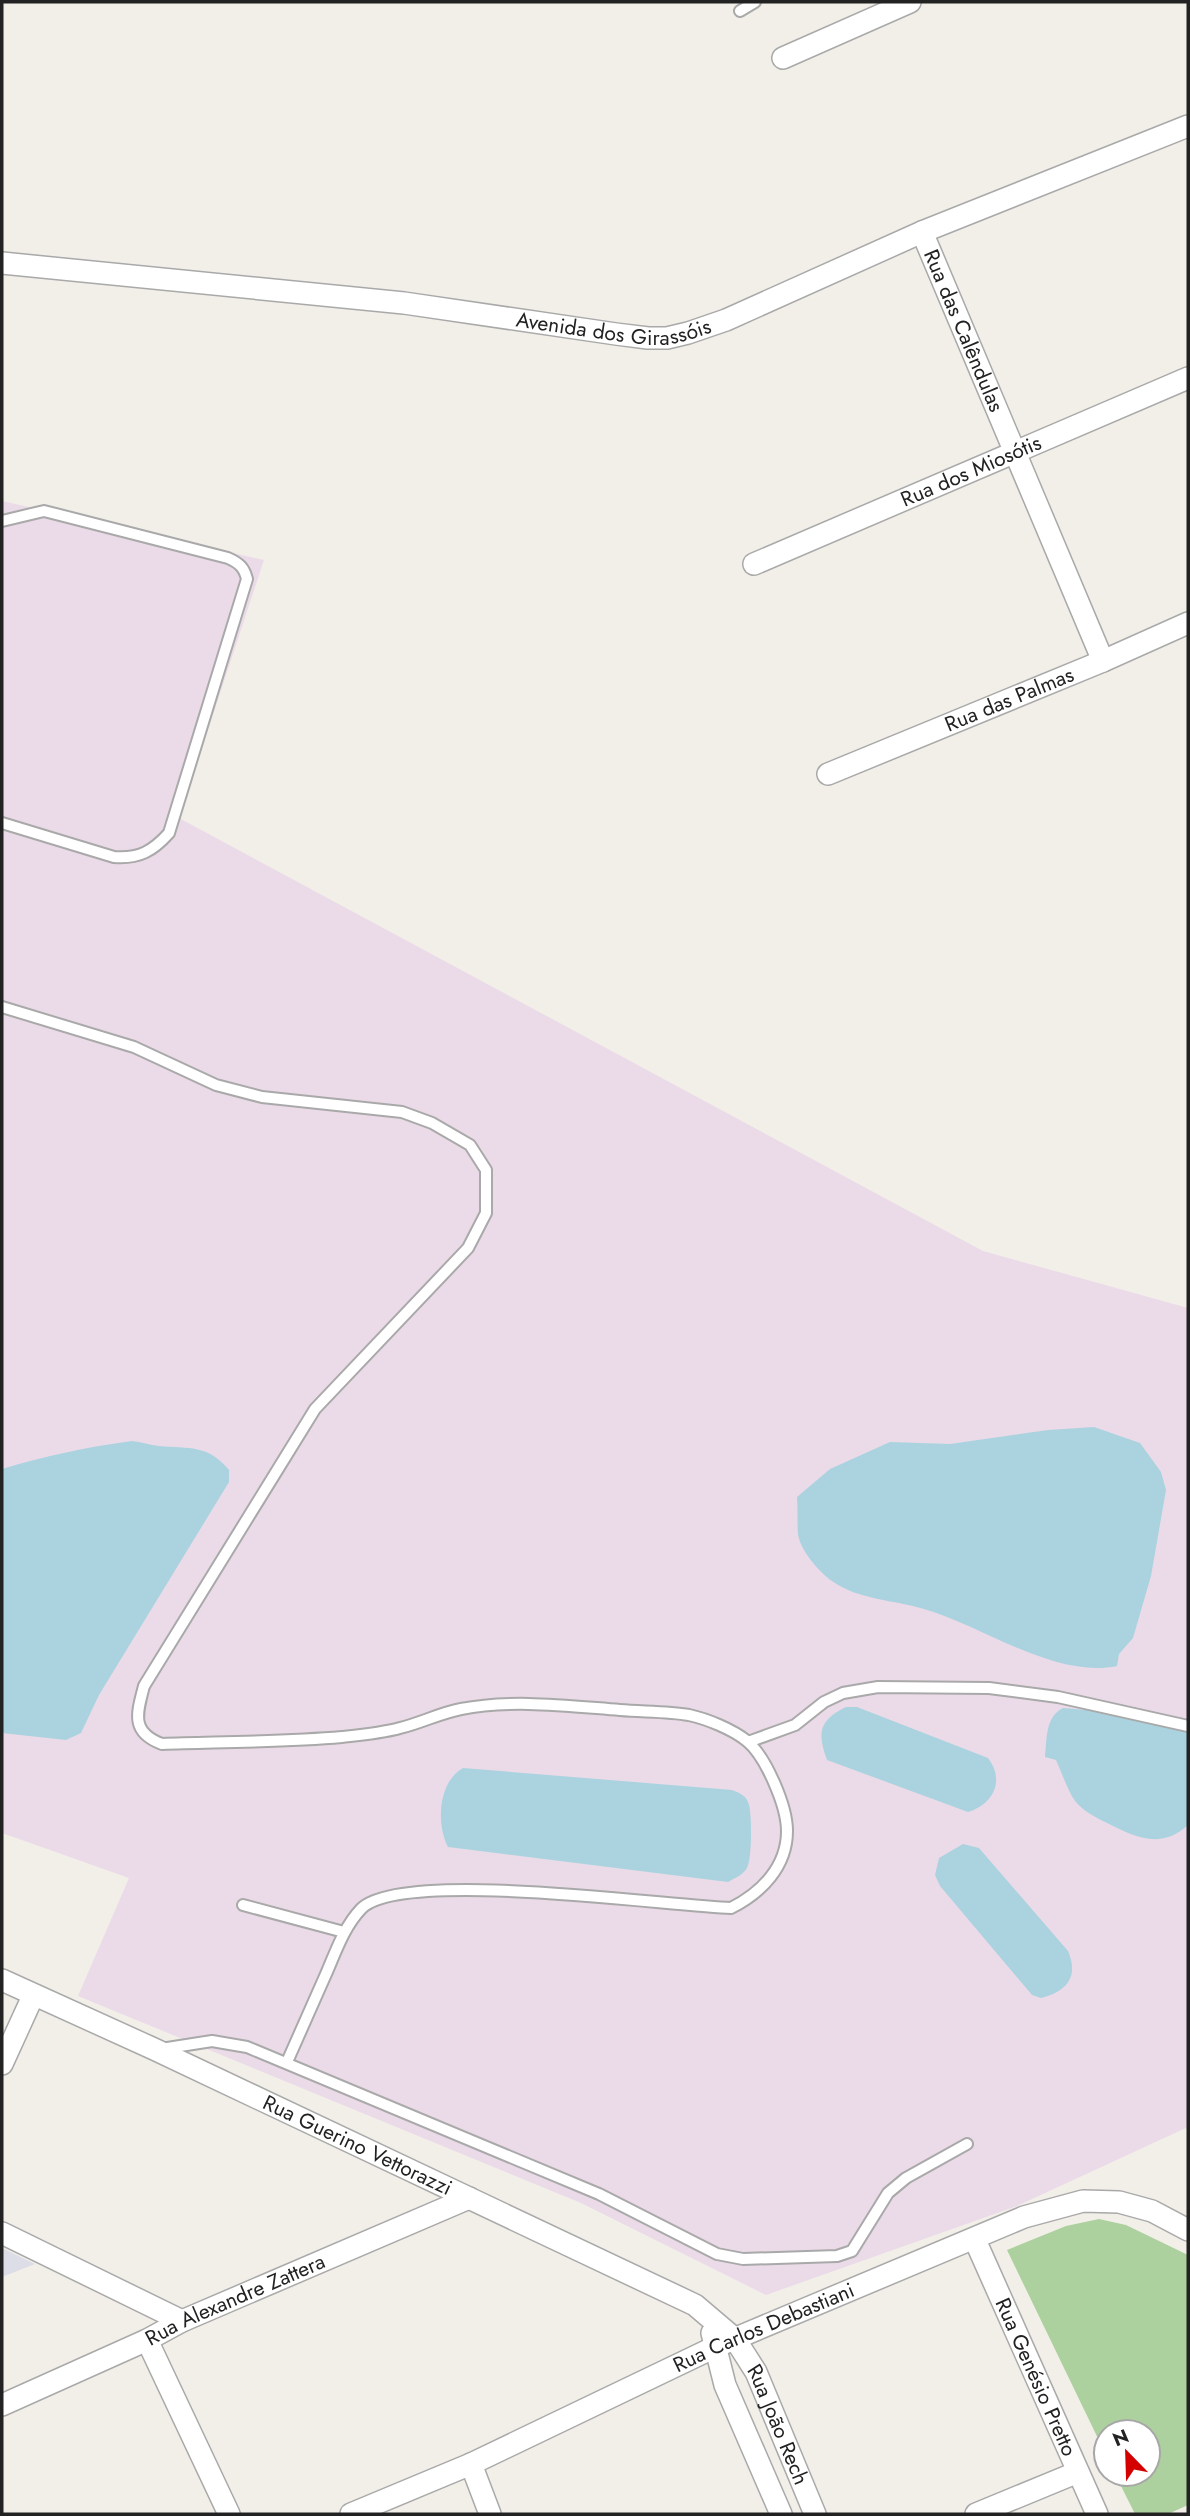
<svg xmlns="http://www.w3.org/2000/svg" width="1190" height="2516" viewBox="0 0 1190 2516" font-family="Jost,sans-serif">
	<style>
		.industrial { fill: #ebdbe8 }
		.forest { fill: #add19e }
		.plaza { fill: #dddde8 }
		.water { fill: #aad3df }
		.lines { fill: none; stroke-linecap: round; stroke-linejoin: round }
		.lane-casing { stroke: #a9a9a9; stroke-width: 14 }
		.street-casing { stroke: #a9a9a9; stroke-width: 24 }
		.lane { stroke: #fff; stroke-width: 10 }
		.street { stroke: #fff; stroke-width: 21 }
		.labels { text-anchor: middle; stroke-width: 6; stroke-linejoin: round; paint-order: stroke }
		.street-label { font-size: 21px; fill: #222; stroke: #fff }
	</style>
	<rect width="100%" height="100%" fill="#f2efe9"/>
	<!-- industrial -->
	<path class="industrial" d="M2,501L264,560L179,818L983,1251L1188,1308V2127L1017,2206L766,2295L581,2203L78,1996L129,1878L2,1833Z"/>
	<!-- forest -->
	<path class="forest" d="M1099,2219L1126,2225L1188,2255V2505L1168,2514H1135L1115,2474H1148V2432H1106V2455L1007,2250L1066,2226Z"/>
	<!-- plaza -->
	<path class="plaza" d="M2,2248L35,2264L2,2277Z"/>
	<!-- water -->
	<path class="water" d="M1094,1427L1140,1443L1161,1472L1166,1490L1151,1576L1133,1638L1119,1654L1117,1666C1055,1679 983,1626 924,1609C895,1600 858,1600 832,1581C819,1572 800,1550 798,1534C797,1522 798,1509 797,1497L830,1469L890,1442L950,1444L1048,1430Z
		M132,1441C141,1442 150,1445 159,1446C189,1449 208,1444 229,1470V1482L99,1695L81,1733L66,1740L2,1733V1469C45,1456 87,1447 132,1441Z
		M846,1707H857L988,1758C1005,1780 994,1804 968,1812L827,1760C817,1733 819,1720 846,1707Z
		M1063,1708L1135,1714L1188,1729V1825C1161,1850 1135,1837 1107,1823C1095,1817 1083,1811 1075,1801C1067,1789 1062,1773 1056,1760L1045,1757C1047,1739 1045,1717 1063,1708Z
		M463,1768L732,1790C740,1793 747,1796 749,1805C752,1815 752,1859 747,1868C743,1875 735,1878 728,1882L448,1847C436,1824 438,1782 463,1768Z
		M963,1844L979,1848L1068,1951C1079,1977 1067,1991 1041,1998L1032,1995L940,1886L935,1875L939,1858Z"/>
	<g class="lines">
		<!-- lane casing -->
		<g class="lane-casing">
			<path id="lane" d="M740,11L755,2
				M2,521L44,511L228,558C239,563 244,567 247,579L169,833C153,851 139,859 114,857L2,823
				M2,1007L134,1047L216,1085L262,1097L402,1112L432,1123L470,1145L486,1170V1213L468,1248L315,1409L144,1686C137,1713 130,1732 162,1744C222,1742 283,1742 342,1737C361,1735 382,1733 400,1728C421,1723 440,1713 461,1709C513,1699 567,1706 620,1710C642,1712 667,1711 689,1715C707,1719 732,1729 747,1741C766,1757 787,1806 787,1831C787,1867 761,1893 731,1908C666,1906 401,1868 361,1909C344,1927 336,1951 326,1974C313,2003 300,2033 287,2062
				M748,1742L795,1725L824,1702L843,1693L878,1687L989,1688L1058,1697L1188,1726
				M243,1905L344,1932
				M161,2049L212,2041L247,2047L599,2194L717,2254L743,2259L837,2256L852,2251L888,2193L906,2178L967,2144"/>
		</g>
		<!-- street casing -->
		<g class="street-casing">
			<g id="street">
				<path d="M783,58L910,2"/>
				<path id="s1" d="M922,232L1103,661"/>
				<path id="s2" d="M2,263L404,303L616,334L648,338H667L688,333L726,320L922,232L1188,126"/>
				<path id="s3" d="M754,564L1188,378"/>
				<path id="s4" d="M828,774L1103,661L1188,623"/>
				<path id="s5" d="M2,1980L154,2049L695,2305L735,2339L756,2372L815,2514"/>
				<path d="M2,2064L33,1996"/>
				<path d="M2,2233L182,2321"/>
				<path id="s6" d="M975,2240L1097,2514"/>
				<path d="M712,2333L725,2385L781,2514"/>
				<path d="M147,2340L229,2514"/>
				<path id="s7" d="M2,2405L147,2340L182,2321L469,2198"/>
				<path d="M471,2464L490,2514"/>
				<path id="s8" d="M351,2514L471,2464L715,2347L1024,2217L1083,2201L1119,2202L1152,2211L1188,2230"/>
				<path d="M976,2514L1078,2472"/>
			</g>
		</g>
		<!-- lane -->
		<use href="#lane" class="lane"/>
		<!-- street -->
		<use href="#street" class="street"/>
	</g>
	<g class="labels">
		<!-- street labels -->
		<g class="street-label">
			<text dy="7" stroke="none"><textPath href="#s2" startOffset="616">Avenida dos Girassóis</textPath></text>
			<text dy="7" stroke="none"><textPath href="#s1" startOffset="107">Rua das Calêndulas</textPath></text>
			<text dy="7" stroke="none"><textPath href="#s3" startOffset="236">Rua dos Miosótis</textPath></text>
			<text dy="7" stroke="none"><textPath href="#s4" startOffset="196">Rua das Palmas</textPath></text>
			<text dy="7" stroke="none"><textPath href="#s5" startOffset="392">Rua Guerino Vettorazzi</textPath></text>
			<text dy="7" stroke="none"><textPath href="#s7" startOffset="256">Rua Alexandre Zattera</textPath></text>
			<text dy="7" stroke="none"><textPath href="#s8" startOffset="453">Rua Carlos Debastiani</textPath></text>
			<text dy="7" stroke="none"><textPath href="#s6" startOffset="150">Rua Genésio Pretto</textPath></text>
			<text dy="7" stroke="none"><textPath href="#s5" startOffset="914">Rua João Rech</textPath></text>
		</g>
	</g>
	<!-- border -->
	<rect width="1190" height="2516" fill="none" stroke="#222222" stroke-width="7"/>
	<!-- north arrow -->
	<g transform="translate(1127 2453) rotate(337)"><circle r="33" fill="#ffffff" stroke="#a7a7a7" stroke-width="2"/>
	<path d="M0-5L12 26L0 18L-12 26Z" fill="#d40000"/>
	<text y="-10" font-size="19" font-weight="bold" text-anchor="middle" fill="#222222">N</text>
	</g>
</svg>
